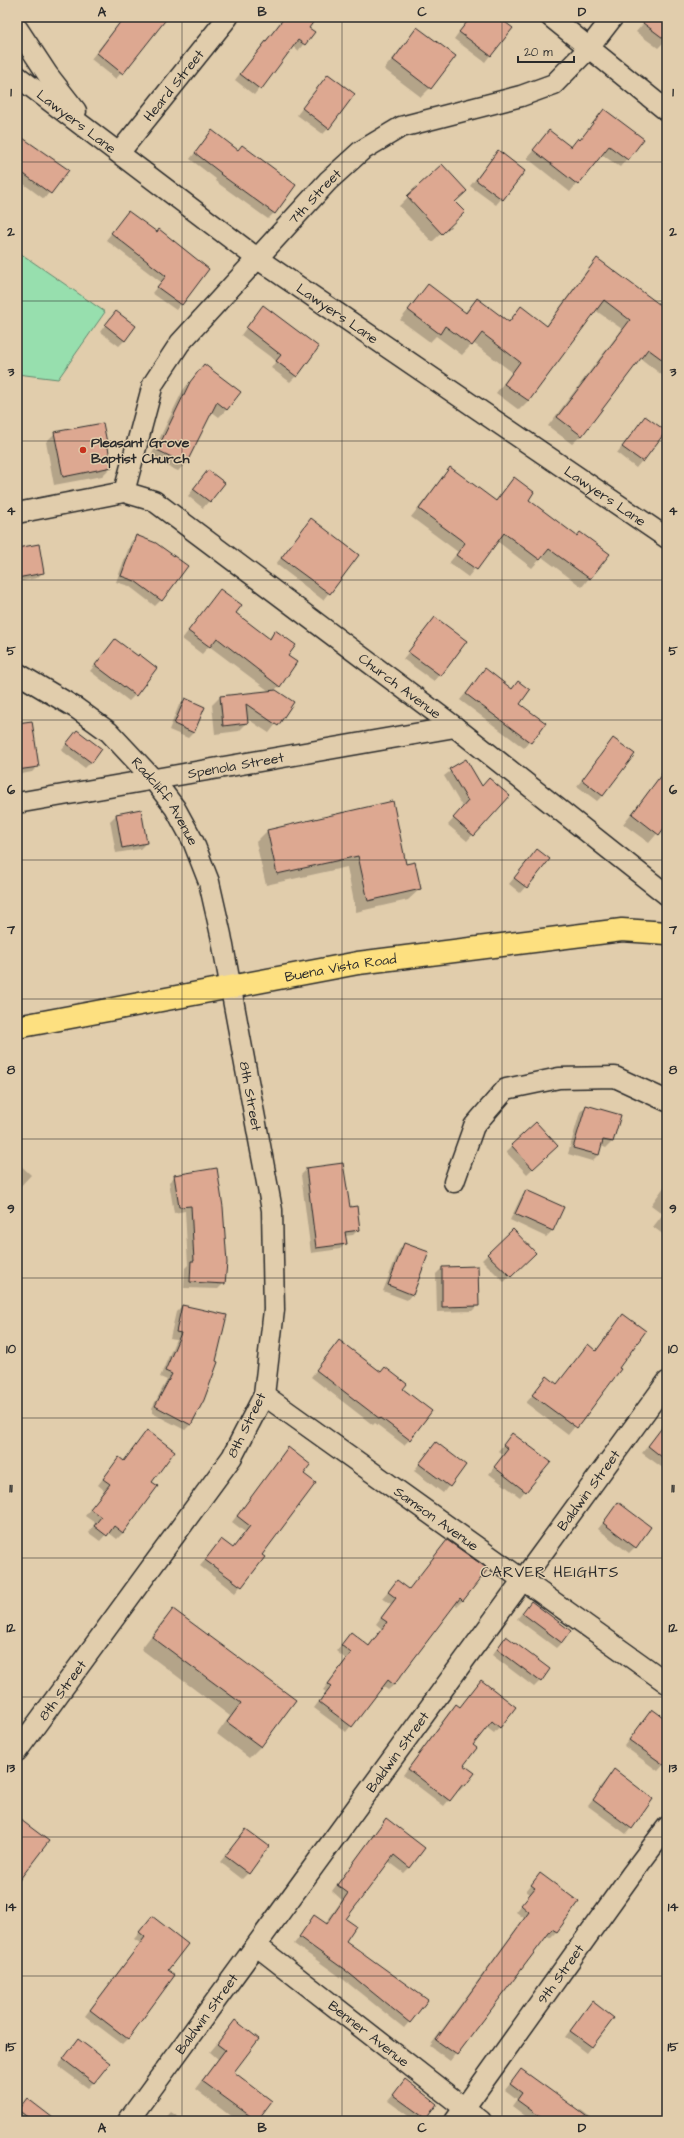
<svg xmlns="http://www.w3.org/2000/svg" width="684" height="2138" viewBox="0 0 684 2138" font-family="'Architects Daughter',sans-serif">
	<style>
		.green { fill: #97dfae; stroke: #61856c }
		.shadow { fill: #0003 }
		.building { fill: #dda891; stroke: #2b2b2b }
		.lines { fill: none; stroke-linecap: round; stroke-linejoin: round }
		.minor-casing { stroke: #2b2b2b; stroke-width: 23 }
		.major-casing { stroke: #2b2b2b; stroke-width: 25 }
		.minor { stroke: #e1cdac; stroke-width: 20 }
		.major { stroke: #fde080; stroke-width: 22 }
		.grid { fill: none; stroke: #2b2b2b; stroke-width: 1; stroke-opacity: 0.55 }
		.poi-dot { fill: #c8321e; stroke: #e1cdac; stroke-width: 1.5 }
		.labels { text-anchor: middle; stroke-width: 3; stroke-linejoin: round; paint-order: stroke }
		.street-label { font-size: 14px; fill: #2b2b2b; stroke: #e1cdac }
		.poi-label { font-size: 14px; font-weight: bold; fill: #2b2b2b; stroke: #e1cdac; text-anchor: start }
		.neighbourhood-label { font-size: 15px; letter-spacing: 1px; fill: #2b2b2b; stroke: #e1cdac }
		.neatline { fill: none; stroke: #2b2b2b; stroke-width: 1.5 }
		.grid-label { font-size: 13px; text-anchor: middle; font-weight: bold; fill: #2b2b2b }
	</style>
	<rect width="100%" height="100%" fill="#e1cdac"/>
	<filter id="ink" filterUnits="userSpaceOnUse"><feTurbulence type="fractalNoise" baseFrequency=".025" numOctaves="2"/><feDisplacementMap in="SourceGraphic" scale="8" xChannelSelector="R" yChannelSelector="G"/><feConvolveMatrix kernelMatrix="1 2 1 2 8 2 1 2 1" color-interpolation-filters="sRGB"/></filter>
	<g filter="url(#ink)">
		<!-- green -->
		<path class="green" d="M17,251L105,312L58,379L17,374Z"/>
		<!-- shadow -->
		<path class="shadow" d="M124,17H166L116,79L91,59Z
			M284,17H316L308,28L313,32L298,51L292,46L254,95L235,80Z
			M470,17H496L511,28L485,62L454,39Z
			M649,17H667V39L658,48L636,32Z
			M418,28L430,88L421,97L384,69Z
			M323,81L329,128L323,134L297,115Z
			M604,110L643,139L620,167L601,154L570,192L527,158L549,132L570,148L578,140L579,141Z
			M212,131L274,213L268,219L215,181L216,179L190,159Z
			M17,135L67,170L44,199L17,179Z
			M498,151L524,171L496,205L470,186Z
			M408,197L454,202V221L432,242L399,206Z
			M128,212L208,269L176,310L152,293L161,282L106,240Z
			M597,260L667,311V379L640,358L582,435L572,444L548,426L622,329L595,310L528,401L519,410L496,393L512,372L473,343L462,355L436,336L430,342L400,320L428,286L464,313L477,299L508,322L521,308L546,326L588,269Z
			M258,312L296,376L290,382L271,368L276,361L241,335Z
			M110,318L125,340L119,346L100,332Z
			M204,365L227,409L219,417L211,411L185,464L178,471L150,458L183,390Z
			M645,417L665,432L636,468L617,453Z
			M55,433L111,467L102,476L54,485L46,442Z
			M450,468L495,501L514,478L527,500L577,537L608,554L582,587L542,557L532,568L497,541L468,577L449,563L458,552L411,517Z
			M208,471L224,483L203,508L188,496Z
			M306,525L358,556L323,600L276,564Z
			M136,536L161,600L155,606L129,586L116,582L131,542Z
			M17,550L43,572L37,578L17,582Z
			M220,590L234,613L268,639L275,632L286,656L279,686L275,690L293,702L269,733L246,718L247,723L239,731L215,734L212,705L220,697L269,691L209,646L202,654L182,639Z
			M435,618L466,641L434,681L403,659Z
			M115,640L135,695L129,701L90,671Z
			M485,670L511,689L518,682V704L544,723L524,748L460,700Z
			M185,700L194,732L188,738L169,730L179,705Z
			M17,724L38,766L32,772L17,775Z
			M77,732L91,762L85,768L61,750Z
			M614,739L603,795L597,801L577,786Z
			M465,760L482,787L508,796L467,841L448,825L463,808L444,776Z
			M667,768V822L649,843L623,824Z
			M140,810L146,843L140,849L116,853L110,821L116,815Z
			M268,830L406,865L420,889L408,900L356,912L347,867L266,885L256,842Z
			M537,850L549,859L520,893L509,884Z
			M586,1106L619,1115L612,1142L606,1148L601,1146L598,1155L592,1161L568,1154L580,1112Z
			M536,1123L551,1151L527,1174L506,1152Z
			M17,1162L31,1175L17,1190Z
			M307,1169L349,1208L359,1229L353,1235L345,1236L346,1243L340,1249L311,1253L301,1175Z
			M175,1176L226,1263L224,1283L218,1289L184,1288L185,1268L188,1265L185,1211L174,1213L169,1182Z
			M667,1183V1237L653,1227L663,1214L651,1205Z
			M527,1191L562,1207L552,1231L546,1237L510,1220L521,1197Z
			M513,1230L535,1253L504,1282L482,1260Z
			M404,1244L412,1294L407,1300L383,1291L399,1250Z
			M477,1267L478,1305L472,1311L437,1312L436,1274L442,1268Z
			M182,1306L191,1424L185,1430L152,1413V1408L167,1380L160,1377L176,1339L170,1338L176,1312Z
			M623,1316L617,1368L620,1370L568,1435L526,1403L547,1378L556,1385L588,1346L595,1351Z
			M339,1341L402,1389L410,1439L404,1445L375,1423L373,1425L311,1377Z
			M664,1426H667V1471L642,1453Z
			M148,1431L151,1482L123,1533L117,1539L108,1532L100,1541L89,1533L95,1523L85,1516L104,1490L98,1485L114,1464L123,1461Z
			M512,1434L525,1491L520,1497L489,1474L503,1455L498,1451Z
			M288,1448L303,1474L261,1556L263,1558L235,1593L200,1566L221,1541L232,1549L245,1532L232,1522Z
			M430,1449L465,1465L443,1493L414,1471Z
			M618,1504L635,1547L629,1553L598,1529Z
			M447,1541L463,1600L457,1606L454,1604L394,1685L388,1690L382,1686L346,1732L314,1708L326,1692L323,1690L346,1659L336,1651L351,1633L368,1646L382,1629L376,1624L391,1604L382,1598L397,1581L409,1590Z
			M531,1602L562,1642L556,1648L517,1619Z
			M174,1610L295,1701L261,1746L249,1758L217,1734L230,1716L141,1649L162,1622Z
			M506,1637L540,1681L534,1687L492,1655Z
			M481,1681L499,1727L494,1733L486,1727L472,1746L463,1765L465,1785L459,1791L457,1790L444,1806L403,1775L450,1711L456,1706L459,1708Z
			M652,1710L667,1721V1761L658,1771L624,1746Z
			M614,1770L631,1828L626,1834L588,1806L601,1789L599,1788Z
			M386,1819L410,1867L404,1873L388,1861L345,1919L344,1941L409,2022L404,2028L339,1976L294,1944L315,1916L325,1924L342,1900L332,1891Z
			M246,1830L248,1873L242,1879L220,1862Z
			M540,1874L578,1902L556,1932L550,1938L546,1934L450,2061L430,2046L524,1918L516,1912L530,1894L526,1891Z
			M152,1917L167,1970L128,2038L122,2044L85,2016L140,1943L134,1939Z
			M592,2002L613,2018L586,2053L565,2037Z
			M235,2022L233,2072L271,2101L256,2121H237L195,2089L218,2059L210,2052Z
			M78,2041L94,2082L88,2088L58,2066Z
			M521,2070L579,2112L581,2110L595,2121H532L512,2106L517,2099L505,2090Z
			M405,2081L436,2104L423,2121H415L388,2101Z
			M21,2106L56,2121H19L17,2119V2111Z
			M171,2112L184,2121H163Z"/>
		<!-- building -->
		<path class="building" d="M124,17H168L123,74L97,53Z
			M285,17H317L309,28L315,32L305,45L298,40L261,90L240,74Z
			M471,17H498L513,28L491,56L459,32Z
			M635,17H667V41Z
			M417,27L456,56L431,89L393,60Z
			M328,74L355,94L329,129L302,108Z
			M604,109L644,139L628,160L609,146L578,185L533,150L549,130L571,147L578,138L580,140Z
			M212,130L238,150L242,145L296,185L275,214L220,174L221,173L195,153Z
			M17,134L69,170L51,194L17,169Z
			M498,150L525,171L503,200L476,180Z
			M442,164L467,191L455,202L465,212L442,234L407,196Z
			M128,211L157,232L159,229L209,269L182,305L157,287L166,276L111,233Z
			M597,258L667,310V363L648,349L582,436L557,417L630,320L604,300L529,401L504,384L520,362L482,333L472,346L445,326L440,334L408,310L428,284L466,313L477,298L509,322L521,306L547,326Z
			M263,305L319,347L297,377L276,361L281,355L246,328Z
			M116,311L136,326L125,341L105,325Z
			M204,364L241,392L227,410L217,402L186,464L157,450L190,382Z
			M645,416L666,431L643,462L622,447Z
			M103,423L112,467L63,477L54,432Z
			M450,467L496,501L514,477L534,492L529,500L577,536L580,532L610,554L590,579L549,549L540,560L504,533L477,570L456,555L465,543L419,509Z
			M208,470L225,483L210,502L193,489Z
			M311,518L359,555L330,594L281,558Z
			M136,535L156,543L188,566L162,601L135,581L121,576Z
			M39,544L44,573L17,578V548Z
			M220,589L242,605L236,613L270,639L275,630L296,645L288,656L297,662L280,687L217,638L210,647L188,631Z
			M435,617L467,641L441,676L408,652Z
			M115,639L138,656L139,654L157,668L136,696L95,665Z
			M485,668L512,689L518,681L530,690L520,704L546,723L531,743L466,694Z
			M276,690L294,702L278,726L246,704L248,723L223,726L220,696Z
			M185,698L205,707L194,733L174,724Z
			M32,721L39,767L17,770V723Z
			M77,730L102,749L92,763L66,744Z
			M613,738L635,754L603,796L582,780Z
			M466,759L482,786L489,778L510,796L474,836L453,818L468,801L449,769Z
			M667,767V824L659,835L632,814Z
			M393,801L406,864L415,862L421,889L368,901L358,856L277,874L267,830Z
			M141,809L147,843L122,848L116,814Z
			M537,849L550,859L527,888L514,878Z
			M586,1105L621,1115L613,1142L603,1140L599,1155L573,1148Z
			M536,1122L558,1146L533,1169L511,1145Z
			M343,1163L350,1207L357,1206L360,1230L345,1232L347,1244L316,1248L306,1168Z
			M217,1168L223,1207L227,1263L225,1284L190,1282L191,1261H194L191,1206L179,1207L174,1175Z
			M526,1190L564,1207L553,1231L515,1214Z
			M513,1229L536,1253L511,1277L487,1254Z
			M404,1243L429,1252L413,1295L388,1285Z
			M478,1266L479,1306L442,1307V1267Z
			M182,1305L227,1315L216,1361L218,1362L204,1400L191,1425L155,1406L172,1374L165,1371L181,1333L176,1332Z
			M623,1314L646,1331L619,1368L621,1369L577,1428L532,1395L547,1376L557,1384L588,1344L596,1351Z
			M339,1340L381,1372L385,1367L407,1384L403,1389L432,1411L410,1440L381,1418L380,1419L316,1370Z
			M667,1421V1461L648,1446Z
			M147,1430L175,1451L152,1482L158,1486L123,1533L114,1526L107,1536L94,1526L101,1517L90,1509L110,1484L103,1479L119,1457L124,1461Z
			M512,1433L551,1462L526,1492L494,1467L508,1449L503,1445Z
			M436,1442L466,1465L450,1487L419,1464Z
			M288,1447L311,1465L304,1474L316,1483L262,1555L265,1557L242,1587L205,1560L221,1539L233,1548L250,1526L237,1516Z
			M618,1502L651,1527L636,1548L603,1523Z
			M447,1540L488,1569L463,1601L460,1598L394,1685L388,1680L352,1727L319,1702L331,1686L328,1684L351,1653L341,1645L351,1632L369,1646L387,1622L381,1618L396,1598L388,1592L397,1580L409,1589Z
			M531,1601L571,1631L562,1643L522,1613Z
			M173,1609L296,1700L261,1747L227,1722L241,1703L152,1637Z
			M506,1636L550,1669L541,1682L497,1649Z
			M481,1680L516,1707L500,1728L492,1721L473,1745L477,1748L464,1765L475,1773L465,1786L463,1784L450,1801L408,1769L456,1704L460,1707Z
			M652,1709L667,1720V1767L629,1740Z
			M614,1769L653,1799L632,1829L593,1800Z
			M17,1817L49,1841L17,1883Z
			M386,1818L425,1848L410,1868L394,1855L346,1919L356,1926L346,1941L428,2000L410,2023L345,1970L299,1937L314,1915L327,1924L348,1893L337,1885Z
			M246,1829L269,1846L249,1874L225,1856Z
			M540,1873L579,1902L557,1932L552,1929L457,2055L436,2040L529,1912L521,1905L535,1888L531,1885Z
			M152,1916L188,1944L168,1970L175,1975L128,2039L90,2010L145,1937L139,1932Z
			M592,2001L614,2018L592,2047L570,2031Z
			M235,2020L259,2039L234,2072L272,2101L257,2121L202,2081L225,2050L217,2044Z
			M78,2039L110,2063L94,2083L63,2059Z
			M521,2069L593,2121H546L517,2100L522,2093L510,2084Z
			M405,2079L437,2104L426,2119L393,2095Z
			M27,2098L57,2121H33L18,2110Z"/>
		<g class="lines">
			<!-- minor casing -->
			<g class="minor-casing">
				<g id="minor">
					<path d="M551,17L667,111"/>
					<path d="M17,28L48,75L76,111"/>
					<path id="s1" d="M17,76L258,259L667,538"/>
					<path id="s2" d="M119,153L228,17"/>
					<path id="s3" d="M124,492L153,384L180,343L328,181L361,151L401,127L521,96L554,84L589,48L613,17"/>
					<path id="s4" d="M17,513L124,492L154,501L455,727L667,895"/>
					<path id="s5" d="M17,673L76,708L109,732L153,779L175,808L193,841L209,882L221,935L272,1210L274,1310L264,1395L232,1457L17,1751"/>
					<path id="s6" d="M17,803L455,727"/>
					<path d="M454,1182L474,1126L506,1089L559,1078L615,1077L667,1101"/>
					<path id="s7" d="M264,1395L667,1683"/>
					<path id="s8" d="M257,1946L481,2121"/>
					<path id="s9" d="M128,2121L667,1382"/>
					<path id="s10" d="M455,2121L631,1875L667,1827"/>
				</g>
			</g>
			<!-- major casing -->
			<g class="major-casing">
				<g id="major">
					<path id="s11" d="M17,1027L358,963L622,930L667,933"/>
				</g>
			</g>
			<!-- minor -->
			<use href="#minor" class="minor"/>
			<!-- major -->
			<use href="#major" class="major"/>
		</g>
	</g>
	<!-- grid -->
	<path class="grid" d="M182,17V2121M342,17V2121M502,17V2121M17,162H667M17,301H667M17,441H667M17,580H667M17,720H667M17,860H667M17,999H667M17,1139H667M17,1278H667M17,1418H667M17,1558H667M17,1697H667M17,1837H667M17,1976H667"/>
	<!-- markers -->
	<circle class="poi-dot" cx="83" cy="450" r="4"/>
	<g class="labels">
		<!-- street labels -->
		<g class="street-label">
			<text dy="5" stroke="none"><textPath href="#s2" startOffset="87">Heard Street</textPath></text>
			<text dy="5" stroke="none"><textPath href="#s1" startOffset="75">Lawyers Lane</textPath></text>
			<text dy="5" stroke="none"><textPath href="#s3" startOffset="360">7th Street</textPath></text>
			<text dy="5" stroke="none"><textPath href="#s1" startOffset="399">Lawyers Lane</textPath></text>
			<text dy="5" stroke="none"><textPath href="#s1" startOffset="723">Lawyers Lane</textPath></text>
			<text dy="5" stroke="none"><textPath href="#s4" startOffset="448">Church Avenue</textPath></text>
			<text dy="5" stroke="none"><textPath href="#s6" startOffset="222">Spenola Street</textPath></text>
			<text dy="5" stroke="none"><textPath href="#s5" startOffset="199">Radcliff Avenue</textPath></text>
			<text dy="5" stroke="none"><textPath href="#s11" startOffset="329">Buena Vista Road</textPath></text>
			<text dy="5" stroke="none"><textPath href="#s5" startOffset="510">8th Street</textPath></text>
			<text transform="translate(246 1425) rotate(-64)" y="5">8th Street</text>
			<text dy="5" stroke="none"><textPath href="#s9" startOffset="781">Baldwin Street</textPath></text>
			<text dy="5" stroke="none"><textPath href="#s7" startOffset="212">Samson Avenue</textPath></text>
			<text transform="translate(62 1690) rotate(-54)" y="5">8th Street</text>
			<text dy="5" stroke="none"><textPath href="#s9" startOffset="457">Baldwin Street</textPath></text>
			<text dy="5" stroke="none"><textPath href="#s10" startOffset="181">9th Street</textPath></text>
			<text dy="5" stroke="none"><textPath href="#s9" startOffset="133">Baldwin Street</textPath></text>
			<text dy="5" stroke="none"><textPath href="#s8" startOffset="142">Benner Avenue</textPath></text>
		</g>
		<!-- poi labels -->
		<g class="poi-label">
			<text x="91" y="447">Pleasant Grove<tspan x="91" dy="16">Baptist Church</tspan></text>
		</g>
		<!-- neighbourhood labels -->
		<g class="neighbourhood-label">
			<text x="550" y="1577">CARVER HEIGHTS</text>
		</g>
	</g>
	<!-- margin -->
	<rect width="684" height="2138" fill="none" stroke="#e1cdac" stroke-width="44"/>
	<!-- scale -->
	<path d="M518 56v6h56v-6" fill="none" stroke="#2b2b2b" stroke-width="2"/>
	<text x="524" y="56" font-size="12" fill="#2b2b2b" stroke="#e1cdac" stroke-width="3" paint-order="stroke">20 m</text>
	<rect x="22" y="22" width="640" height="2094" class="neatline"/>
	<g class="grid-label">
		<text x="102" y="16">A</text>
		<text x="262" y="16">B</text>
		<text x="422" y="16">C</text>
		<text x="582" y="16">D</text>
		<text x="11" y="96">1</text>
		<text x="673" y="96">1</text>
		<text x="11" y="236">2</text>
		<text x="673" y="236">2</text>
		<text x="11" y="376">3</text>
		<text x="673" y="376">3</text>
		<text x="11" y="515">4</text>
		<text x="673" y="515">4</text>
		<text x="11" y="655">5</text>
		<text x="673" y="655">5</text>
		<text x="11" y="794">6</text>
		<text x="673" y="794">6</text>
		<text x="11" y="934">7</text>
		<text x="673" y="934">7</text>
		<text x="11" y="1074">8</text>
		<text x="673" y="1074">8</text>
		<text x="11" y="1213">9</text>
		<text x="673" y="1213">9</text>
		<text x="11" y="1353">10</text>
		<text x="673" y="1353">10</text>
		<text x="11" y="1492">11</text>
		<text x="673" y="1492">11</text>
		<text x="11" y="1632">12</text>
		<text x="673" y="1632">12</text>
		<text x="11" y="1772">13</text>
		<text x="673" y="1772">13</text>
		<text x="11" y="1911">14</text>
		<text x="673" y="1911">14</text>
		<text x="11" y="2051">15</text>
		<text x="673" y="2051">15</text>
		<text x="102" y="2132">A</text>
		<text x="262" y="2132">B</text>
		<text x="422" y="2132">C</text>
		<text x="582" y="2132">D</text>
	</g>
</svg>
